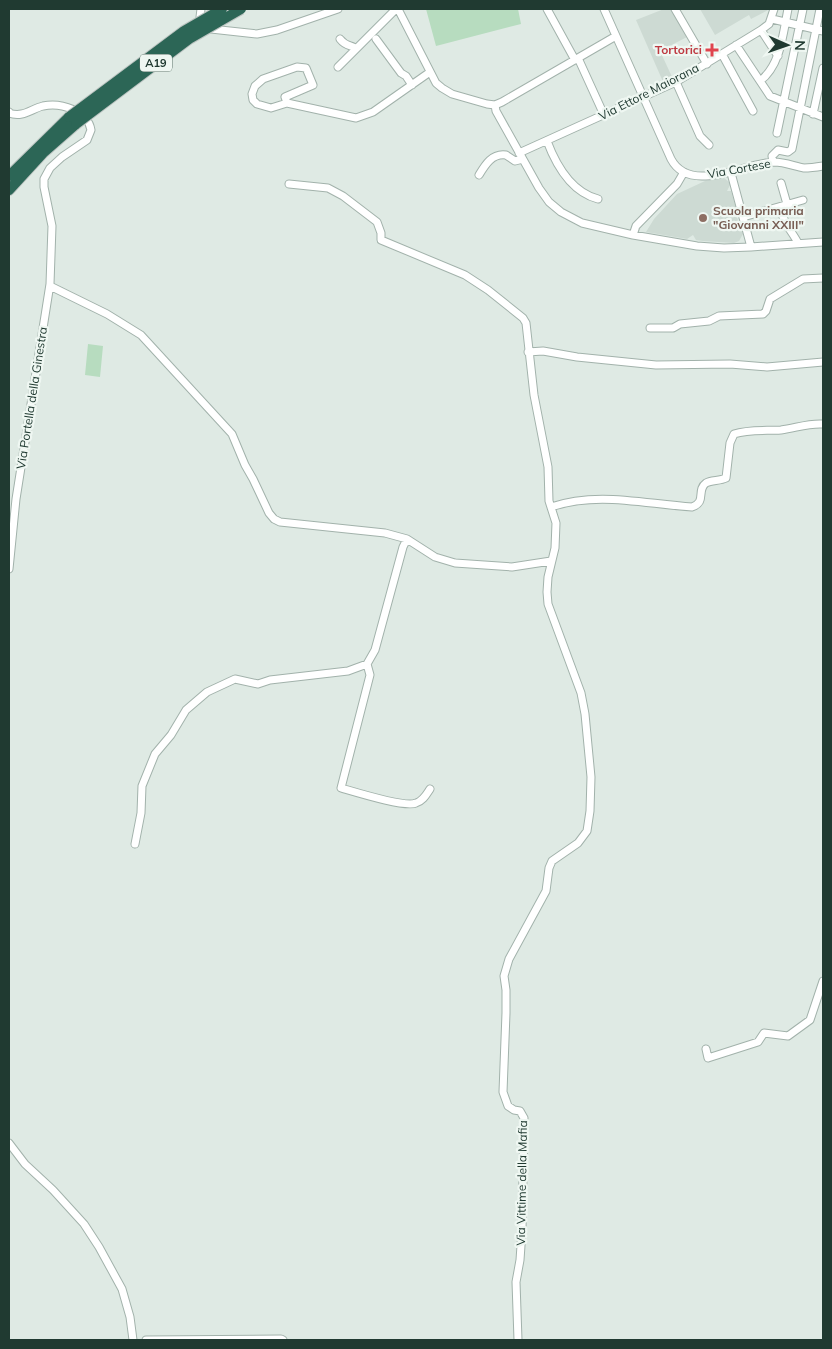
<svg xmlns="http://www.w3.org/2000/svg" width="832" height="1349" viewBox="0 0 832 1349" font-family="Mulish,sans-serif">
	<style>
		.built { fill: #cddad3 }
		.garden { fill: #b7dcbf }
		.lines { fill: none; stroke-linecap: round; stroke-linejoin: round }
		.minor-casing { stroke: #a2b2ab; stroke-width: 9 }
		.highway-casing { stroke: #bcc4c1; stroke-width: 12 }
		.minor { stroke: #fff; stroke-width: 7 }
		.highway { stroke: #2c6656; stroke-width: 10 }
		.highway-bridge-casing { stroke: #bcc4c1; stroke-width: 12; stroke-linecap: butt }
		.highway-bridge { stroke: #2c6656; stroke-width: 10 }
		.health-dot { fill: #e0444e; stroke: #eff7f2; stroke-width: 2 }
		.education-dot { fill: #8d6e63; stroke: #eff7f2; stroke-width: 2 }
		.labels { text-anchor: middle; stroke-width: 4.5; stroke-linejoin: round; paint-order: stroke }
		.shield { fill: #eff7f2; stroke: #5e736b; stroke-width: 1 }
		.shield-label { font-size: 11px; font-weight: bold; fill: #203a31 }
		.health-label { font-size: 12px; font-weight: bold; fill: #be3a42; stroke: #eff7f2; text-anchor: end }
		.street-label { font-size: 12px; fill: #203a31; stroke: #eff7f2 }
		.education-label { font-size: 12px; font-weight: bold; fill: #785e54; stroke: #eff7f2; text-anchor: start }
	</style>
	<rect width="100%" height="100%" fill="#dfeae4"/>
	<!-- built -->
	<path class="built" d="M664,9H671L687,37L660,51L673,79L668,77L665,79L664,84L636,20Z
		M700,9H770L751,19L749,15L715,35Z
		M724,178L729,182L730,185L727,191H731L736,208L734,209L743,234L739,241L734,243L703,241L696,240L693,235L687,239L646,232L654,219L677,194L705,181Z"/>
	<!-- garden -->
	<path class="garden" d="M426,9H518L521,24L436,46Z
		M88,344L103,346L100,377L85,375Z"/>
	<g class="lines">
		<!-- minor casing -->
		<g class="minor-casing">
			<path id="minor" d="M201,9L200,17L204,26L211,29L257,34L277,30L338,9
				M398,9L436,83L442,88L452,94L487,104L495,105L502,102L616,36
				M547,9L575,60
				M604,9L671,159C690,195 745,163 774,162C784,162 794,166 804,168C811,168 817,167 823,166
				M675,9L707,64
				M772,19L823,31
				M761,30L778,56
				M340,39C347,48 352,44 356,49
				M376,39L401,73L406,76L412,85
				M736,45L770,96L823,117
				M722,54L753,111
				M578,58L604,115
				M338,67L396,9
				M760,81C781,65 783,33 788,9
				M676,82L700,136L709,145
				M287,103L285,97L313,85L306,68L297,67L263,79L255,86L252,94L253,100L257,104L271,108L287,103L356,118L373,112L430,72
				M495,105L496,111L539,188L549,202L561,212L582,223L633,235L697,246L724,248L751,247L823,242
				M9,112V113C23,118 31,109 43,106C61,102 88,111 91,130L87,140L62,157L50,168L44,179V187L52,226L50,284L16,499L9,569
				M813,114L823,68
				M777,133L803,9
				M547,141C556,165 571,192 598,199
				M519,153L676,82L761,30L769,24L774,9
				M773,162L772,156L778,150L788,152L792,149L820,9
				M731,173L751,247
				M479,175C485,165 492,153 506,155L515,161L523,159
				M781,183L787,204
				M289,184L328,188L343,196L377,222L381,233V240L465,275L488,290L523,318L526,323L534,395L548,467L549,501L556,523L555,548L548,577L547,592L548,604L581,693L585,714L591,777L590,811L587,831L578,843L552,861L549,868L546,891L509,959L504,976L506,990V1013L503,1092L508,1106L514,1110L520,1111L524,1118L522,1231L520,1260L516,1282L518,1340
				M782,214C785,225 793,233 798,243
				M743,217L803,200
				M633,235L636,226L677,184L684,172
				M50,286L107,314L141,335L232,434L245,465L253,479L269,513L274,519L280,522L385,533L407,539L435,557L455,563L512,567L551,561
				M650,328H673L680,324L709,321L719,316L763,314L766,311L770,299L803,279L823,278
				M528,352L543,351L577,357L656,365L730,364L767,367L823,362
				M551,507C598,491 644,504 692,507C707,502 696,490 706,483C711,480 720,481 726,478L730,443L734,434C749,429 766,431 781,430C796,428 808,423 823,424
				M407,539L403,547L375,650L367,664L370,675L341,788C355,792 406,808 416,803C423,801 426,795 430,789
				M135,844L141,813L142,786L155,754L171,735L186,710L207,692L235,679L258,684L270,680L348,671L367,664
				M706,1049L708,1058L758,1042L764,1033L788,1036L810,1020L823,981
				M9,1143L25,1164L53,1190L84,1224L99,1247L122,1289L130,1317L133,1340
				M146,1340L281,1339L283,1340"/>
		</g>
		<!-- highway casing -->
		<g class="highway-casing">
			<path id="highway" d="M9,176L69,117
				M9,190L43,153L76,124"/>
		</g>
		<!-- minor -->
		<use href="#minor" class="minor"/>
		<!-- highway -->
		<use href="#highway" class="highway"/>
		<!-- highway-bridge casing -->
		<g class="highway-bridge-casing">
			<path id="highway-bridge" d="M69,117L184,31L222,9
				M76,124L189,39L241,9"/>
		</g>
		<!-- highway-bridge -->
		<use href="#highway-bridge" class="highway-bridge"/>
	</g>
	<!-- markers -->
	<path class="health-dot" d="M709.5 42.5h5v5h5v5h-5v5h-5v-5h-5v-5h5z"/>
	<circle class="education-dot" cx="703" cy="218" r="5"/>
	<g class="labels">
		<!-- shield labels -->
		<rect class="shield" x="140" y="54.5" width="32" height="17" rx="4"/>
		<g class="shield-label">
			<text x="156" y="67">A19</text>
		</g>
		<!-- health labels -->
		<g class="health-label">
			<text x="702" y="54">Tortorici</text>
		</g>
		<!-- street labels -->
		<g class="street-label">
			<text transform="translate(649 92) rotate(-27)" y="4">Via Ettore Maiorana</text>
			<text transform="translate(739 169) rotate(-10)" y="4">Via Cortese</text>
			<text transform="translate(32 398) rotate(-81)" y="4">Via Portella della Ginestra</text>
			<text transform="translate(522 1183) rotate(-89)" y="4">Via Vittime della Mafia</text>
		</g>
		<!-- education labels -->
		<g class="education-label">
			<text x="713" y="215">Scuola primaria<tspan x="713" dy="14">"Giovanni XXIII"</tspan></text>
		</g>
	</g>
	<!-- border -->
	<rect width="832" height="1349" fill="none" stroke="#203a31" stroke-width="20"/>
	<!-- north arrow -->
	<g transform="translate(787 45) rotate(92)" stroke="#eff7f2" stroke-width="4" paint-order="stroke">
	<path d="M0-4L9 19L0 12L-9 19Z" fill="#203a31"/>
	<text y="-8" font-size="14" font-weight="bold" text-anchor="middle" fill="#203a31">N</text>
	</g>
</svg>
